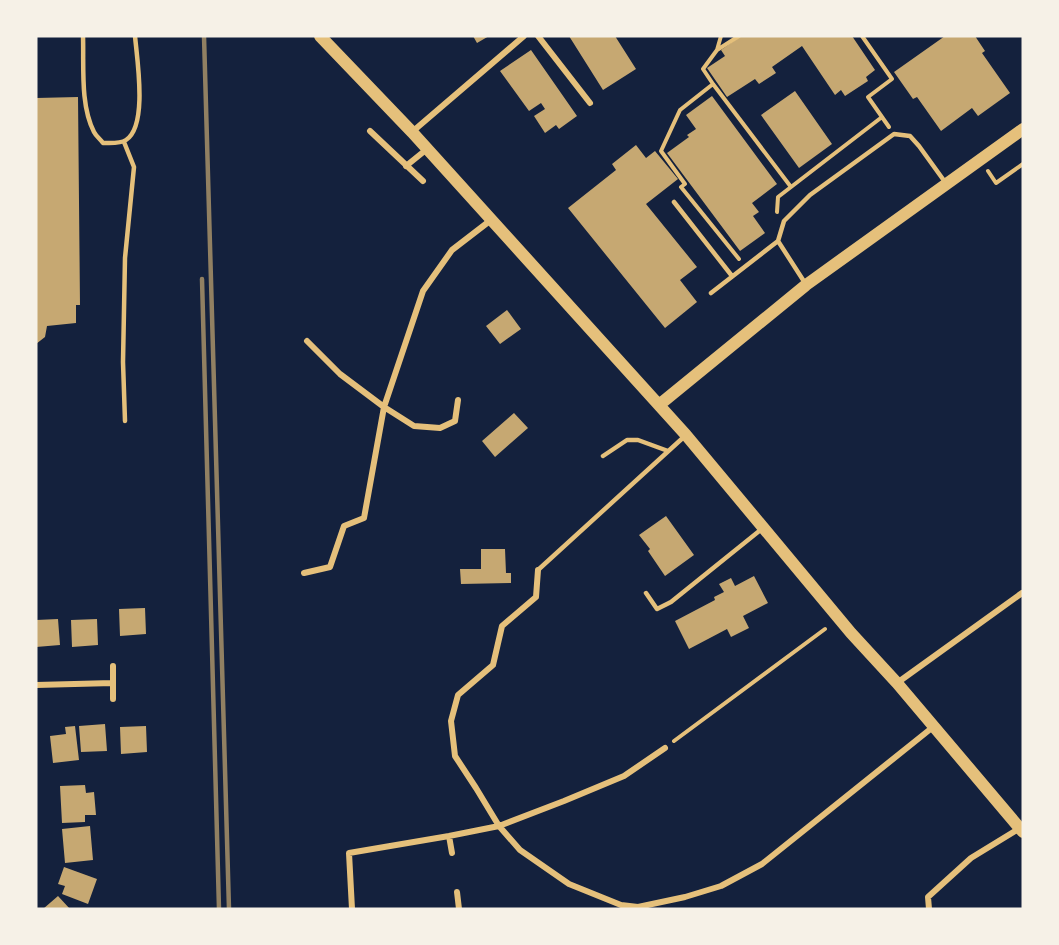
<svg xmlns="http://www.w3.org/2000/svg" width="1059" height="945" viewBox="0 0 1059 945" font-family="Jost,sans-serif">
	<style>
		.building { fill: #c6a872 }
		.lines { fill: none; stroke-linecap: round; stroke-linejoin: round }
		.path { stroke: #e5c07b; stroke-width: 4 }
		.service { stroke: #e5c07b; stroke-width: 4.5 }
		.minor { stroke: #e5c07b; stroke-width: 6 }
		.secondary { stroke: #e5c07b; stroke-width: 12 }
		.rail { stroke: #918062; stroke-width: 4.5 }
	</style>
	<rect width="100%" height="100%" fill="#14213d"/>
	<!-- building -->
	<path class="building" d="M473,36H489L477,43Z
		M569,36H615L636,69L603,90Z
		M741,36H852L875,70L866,77L868,81L845,96L841,90L835,95L802,46L772,67L776,73L759,84L755,79L727,97L707,68L725,56L721,50Z
		M945,36H975L985,51L982,53L1010,93L978,116L972,108L941,131L917,97L913,99L894,72Z
		M531,50L577,116L559,129L556,125L545,133L534,116L545,109L541,103L529,111L500,71Z
		M795,91L832,144L799,168L761,115Z
		M712,96L777,184L752,203L759,212L753,216L765,233L740,251L667,153L689,137L687,135L696,129L686,115Z
		M78,97L80,305H76V323L47,326L45,337L36,344V98Z
		M636,145L646,158L655,151L678,179L646,204L697,267L680,280L697,302L665,328L568,208L616,170L612,164Z
		M507,310L521,329L500,344L486,326Z
		M514,413L528,428L495,457L482,441Z
		M666,516L694,555L665,576L648,551L650,549L639,535Z
		M481,549H505L506,573H511V583L461,584L460,569H481Z
		M754,576L768,603L743,616L749,628L731,637L727,629L689,649L675,621L715,600L714,597L724,592L719,584L731,578L735,586Z
		M145,608L146,634L120,636L119,609Z
		M58,619L60,645L36,647V620Z
		M97,619L98,645L72,647L71,620Z
		M105,724L107,751L81,752L79,726Z
		M75,726L79,760L53,763L50,736L66,734L65,727Z
		M146,726L147,752L121,754L120,727Z
		M85,785L86,793L94,792L96,815H85V822L62,823L60,786Z
		M90,826L93,860L65,863L62,829Z
		M64,867L97,879L88,904L62,894L65,886L58,884Z
		M58,896L70,909H43Z"/>
	<g class="lines">
		<!-- path -->
		<path class="path" d="M862,36L892,79L868,97L889,127
			M717,50L721,36
			M713,84L703,69L717,50L739,36
			M988,171L996,183L1023,164
			M777,212L778,197L882,117
			M739,259L681,187L685,184L661,151L680,110L713,84L791,187
			M674,741L825,629"/>
		<!-- service -->
		<path class="service" d="M83,36C84,65 80,105 94,132C96,136 100,139 103,143C111,143 120,144 126,140C148,126 137,59 135,36
			M124,142L134,167L125,258L123,362L125,421
			M674,202L732,276
			M805,283L778,241L784,221L810,195L894,134L910,136L919,146L945,182
			M711,293L778,241
			M603,456L627,440H638L668,451
			M538,570L686,435
			M646,593L657,609L671,602L763,528"/>
		<!-- minor -->
		<path class="minor" d="M538,36L590,103
			M370,131L423,181
			M412,132L524,36
			M406,166L427,149
			M307,341L340,374L384,407L414,426L440,428L455,421L458,400
			M538,570L536,597L502,626L493,665L458,695L451,721L455,756L476,788L499,826L520,850L569,884L621,905L638,907L685,897L721,886L762,864L933,727
			M304,573L330,567L344,526L364,518L384,407L423,291L452,250L491,220
			M113,666V699
			M897,683L1022,593
			M36,685L113,683
			M449,836L452,853
			M457,892L459,909
			M352,909L349,853L449,836L499,826L564,801L624,776L665,748
			M929,909L928,897L971,858L1020,828"/>
		<!-- secondary -->
		<path class="secondary" d="M320,36L412,132L686,435L851,633L897,683L1023,832
			M659,405L806,285L1023,129"/>
		<!-- rail -->
		<path class="rail" d="M204,36L229,909
			M202,279L219,909"/>
	</g>
	<!-- border -->
	<rect width="1059" height="945" fill="none" stroke="#f6f1e7" stroke-width="75"/>
</svg>
